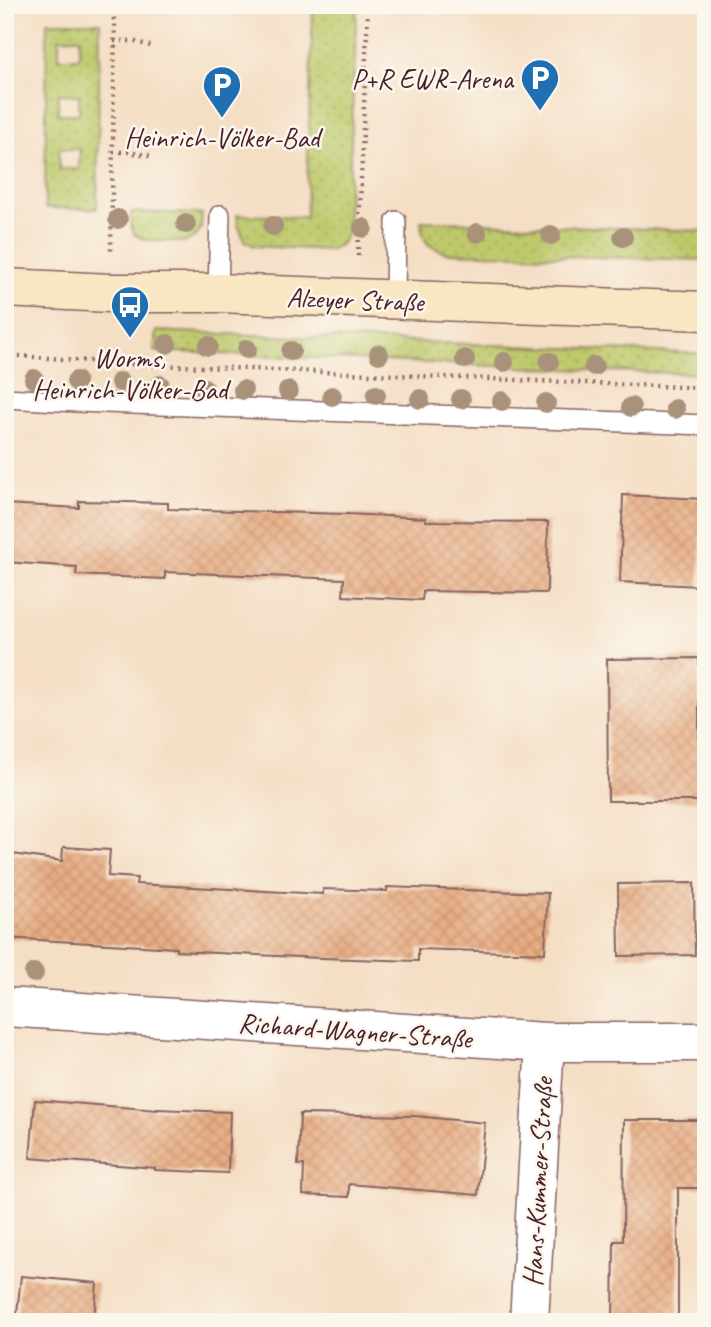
<svg xmlns="http://www.w3.org/2000/svg" width="711" height="1327" viewBox="0 0 711 1327" font-family="Caveat,sans-serif">
	<style>
		.grass { fill: url(#grass-dots); stroke: #84744b; stroke-width: 2; fill-rule: evenodd }
		.building { fill: url(#building-cross-hatch) }
		.lines { fill: none; stroke-linecap: round; stroke-linejoin: round }
		.lane-casing { stroke: #866261; stroke-width: 22 }
		.street-casing { stroke: #866261; stroke-width: 41 }
		.secondary-casing { stroke: #866261; stroke-width: 41 }
		.path { stroke: #866261; stroke-width: 4.5; stroke-dasharray: 2 5; stroke-linecap: butt }
		.lane { stroke: #fff; stroke-width: 19 }
		.street { stroke: #fff; stroke-width: 38 }
		.secondary { stroke: #f9e7c3; stroke-width: 38 }
		.tree { fill: #a9917a }
		.labels { text-anchor: middle; stroke-width: 5; stroke-linejoin: round; paint-order: stroke }
		.poi-label { font-size: 28px; fill: #4a1f2b; stroke: #fbf7ec }
		.street-label { font-size: 28px; fill: #4a1f2b; stroke: #fbf7ec }
	</style>
	<defs>
		<pattern id="grass-dots" width="8" height="8" patternUnits="userSpaceOnUse" patternTransform="scale(1.75)"><rect width="8" height="8" fill="#bdc96b"/><path d="M2 2h.1M6 6h.1" fill="none" stroke="#a4ac5d" stroke-width="1.8" stroke-linecap="round"/></pattern>
		<pattern id="building-cross-hatch" width="8" height="8" patternUnits="userSpaceOnUse" patternTransform="scale(1.75)"><rect width="8" height="8" fill="#e8ad83"/><path d="M0 0l8 8M0 8l8-8" fill="none" stroke="#c89471"/></pattern>
	</defs>
	<rect width="100%" height="100%" fill="#fbf7ec"/>
	<filter id="ink" filterUnits="userSpaceOnUse"><feTurbulence type="fractalNoise" baseFrequency=".0143" numOctaves="2"/><feDisplacementMap in="SourceGraphic" scale="14" xChannelSelector="R" yChannelSelector="G"/><feConvolveMatrix kernelMatrix="1 2 1 2 8 2 1 2 1" color-interpolation-filters="sRGB"/></filter>
	<filter id="wash" filterUnits="userSpaceOnUse"><feTurbulence type="fractalNoise" baseFrequency=".00686" numOctaves="4" result="noise"/><feDisplacementMap in="SourceGraphic" scale="28" xChannelSelector="R" yChannelSelector="G"/><feGaussianBlur stdDeviation="1.57" result="paint"/><feColorMatrix in="noise" values="0 0 0 0 0 0 0 0 0 0 0 0 0 0 0 0 0 1.4 0 .05"/><feComposite in="paint" operator="in"/></filter>
	<g filter="url(#wash)">
		<rect width="100%" height="100%" fill="#f4dec4"/>
		<!-- grass -->
		<path class="grass" d="M313,5H357L347,234C344,242 340,246 331,250L254,246L245,241L238,225L237,215L306,217Z
			M47,22H100L97,209L45,208ZM59,38H80L79,58H59ZM58,94L79,95V114H58ZM59,149H80L79,169H59Z
			M131,212L202,214L201,228L196,236L186,242L145,240L134,234L131,225Z
			M421,221L706,231V260L446,253C427,246 422,242 421,221Z
			M156,331L706,354V374L607,371L154,351Z"/>
		<g id="blocks">
			<!-- building -->
			<path class="building" d="M623,495L703,499L699,586L620,582Z
				M79,501L168,503V509L347,514L426,518V521L548,522L547,593L423,591L422,600L343,596L344,579L165,572V579L76,575L77,567L5,562V504L79,508Z
				M699,658V801H608L607,659Z
				M63,847L110,850L108,876L137,878L136,884L323,894V889L387,891V887L548,893L545,953L418,949V961L321,958L176,951V948L5,938V853L62,861Z
				M694,883L695,955L619,956L618,884Z
				M35,1100L157,1110V1109L230,1112L228,1173L155,1170V1168L30,1158Z
				M300,1114L415,1116L485,1123L478,1195L349,1184V1197L303,1195L304,1165H298Z
				M624,1120H706V1188H678V1322H613L614,1241H623Z
				M21,1276L97,1283L94,1322H16Z"/>
		</g>
	</g>
	<g filter="url(#ink)">
		<use href="#blocks" fill-opacity="0" stroke="#866261" stroke-width="2"/>
		<g class="lines">
			<!-- lane casing -->
			<g class="lane-casing">
				<path id="lane" d="M218,293L220,215
					M395,301L396,221
					M5,398L77,402L706,425"/>
			</g>
			<!-- street casing -->
			<g class="street-casing">
				<path id="street" d="M5,1007L545,1042H706
					M529,1322L545,1042"/>
			</g>
			<!-- secondary casing -->
			<g class="secondary-casing">
				<path id="secondary" d="M5,288L111,293H218L706,311"/>
			</g>
			<!-- path -->
			<path class="path" d="M108,5L115,22L111,251
				M114,41H133L154,47
				M113,152H128L151,156
				M358,256L368,5
				M5,355L132,364L706,388"/>
			<!-- lane -->
			<use href="#lane" class="lane"/>
			<!-- street -->
			<use href="#street" class="street"/>
			<!-- secondary -->
			<use href="#secondary" class="secondary"/>
		</g>
		<!-- trees -->
		<g class="tree">
			<circle cx="118" cy="219" r="10"/>
			<circle cx="186" cy="224" r="10"/>
			<circle cx="273" cy="226" r="10"/>
			<circle cx="363" cy="228" r="10"/>
			<circle cx="477" cy="233" r="10"/>
			<circle cx="551" cy="235" r="10"/>
			<circle cx="623" cy="237" r="10"/>
			<circle cx="167" cy="344" r="10"/>
			<circle cx="208" cy="346" r="10"/>
			<circle cx="247" cy="349" r="10"/>
			<circle cx="291" cy="351" r="10"/>
			<circle cx="379" cy="354" r="10"/>
			<circle cx="465" cy="359" r="10"/>
			<circle cx="504" cy="362" r="10"/>
			<circle cx="549" cy="362" r="10"/>
			<circle cx="594" cy="366" r="10"/>
			<circle cx="34" cy="379" r="10"/>
			<circle cx="76" cy="381" r="10"/>
			<circle cx="120" cy="382" r="10"/>
			<circle cx="160" cy="385" r="10"/>
			<circle cx="204" cy="388" r="10"/>
			<circle cx="243" cy="390" r="10"/>
			<circle cx="288" cy="391" r="10"/>
			<circle cx="376" cy="395" r="10"/>
			<circle cx="332" cy="396" r="10"/>
			<circle cx="420" cy="399" r="10"/>
			<circle cx="461" cy="399" r="10"/>
			<circle cx="502" cy="401" r="10"/>
			<circle cx="546" cy="403" r="10"/>
			<circle cx="631" cy="407" r="10"/>
			<circle cx="675" cy="409" r="10"/>
			<circle cx="34" cy="973" r="10"/>
		</g>
	</g>
	<!-- icons -->
	<defs>
		<g id="parking-pin" transform="scale(2.0125)"><path d="M0 17L-7.5 6A9.5 9.5 0 1 1 7.5 6Z" fill="#1f6fb2" stroke="#fbf7ec"/><path d="M-3.5-5.5H1a3.5 3.5 0 0 1 0 7H-1V5.5H-3.5ZM-1-3.4V-.6H.8a1.4 1.4 0 0 0 0-2.8Z" fill="#fff"/></g>
		<g id="bus-pin" transform="scale(2.0125)"><path d="M0 17L-7.5 6A9.5 9.5 0 1 1 7.5 6Z" fill="#1f6fb2" stroke="#fbf7ec"/><path d="M-5-6H5V4H4V6H2V4H-2V6H-4V4H-5ZM-3.5-4V0h7V-4ZM-3.5 1.2v1.5H-2V1.2ZM2 1.2v1.5H3.5V1.2Z" fill="#fff"/></g>
	</defs>
	<g fill-rule="evenodd">
		<use href="#parking-pin" x="540" y="78"/>
		<use href="#parking-pin" x="222" y="85"/>
		<use href="#bus-pin" x="130" y="305"/>
	</g>
	<g class="labels">
		<!-- poi labels -->
		<g class="poi-label">
			<text x="513" y="88" text-anchor="end">P+R EWR-Arena</text>
			<text x="222" y="147">Heinrich-Völker-Bad</text>
			<text x="130" y="367">Worms,<tspan x="130" dy="32">Heinrich-Völker-Bad</tspan></text>
		</g>
		<!-- street labels -->
		<g class="street-label">
			<text transform="translate(355 299) rotate(2)" y="10">Alzeyer Straße</text>
			<text transform="translate(355 1030) rotate(4)" y="10">Richard-Wagner-Straße</text>
			<text transform="translate(537 1182) rotate(-87)" y="10">Hans-Kummer-Straße</text>
		</g>
	</g>
	<!-- margin -->
	<rect width="711" height="1327" fill="none" stroke="#fbf7ec" stroke-width="28"/>
</svg>
